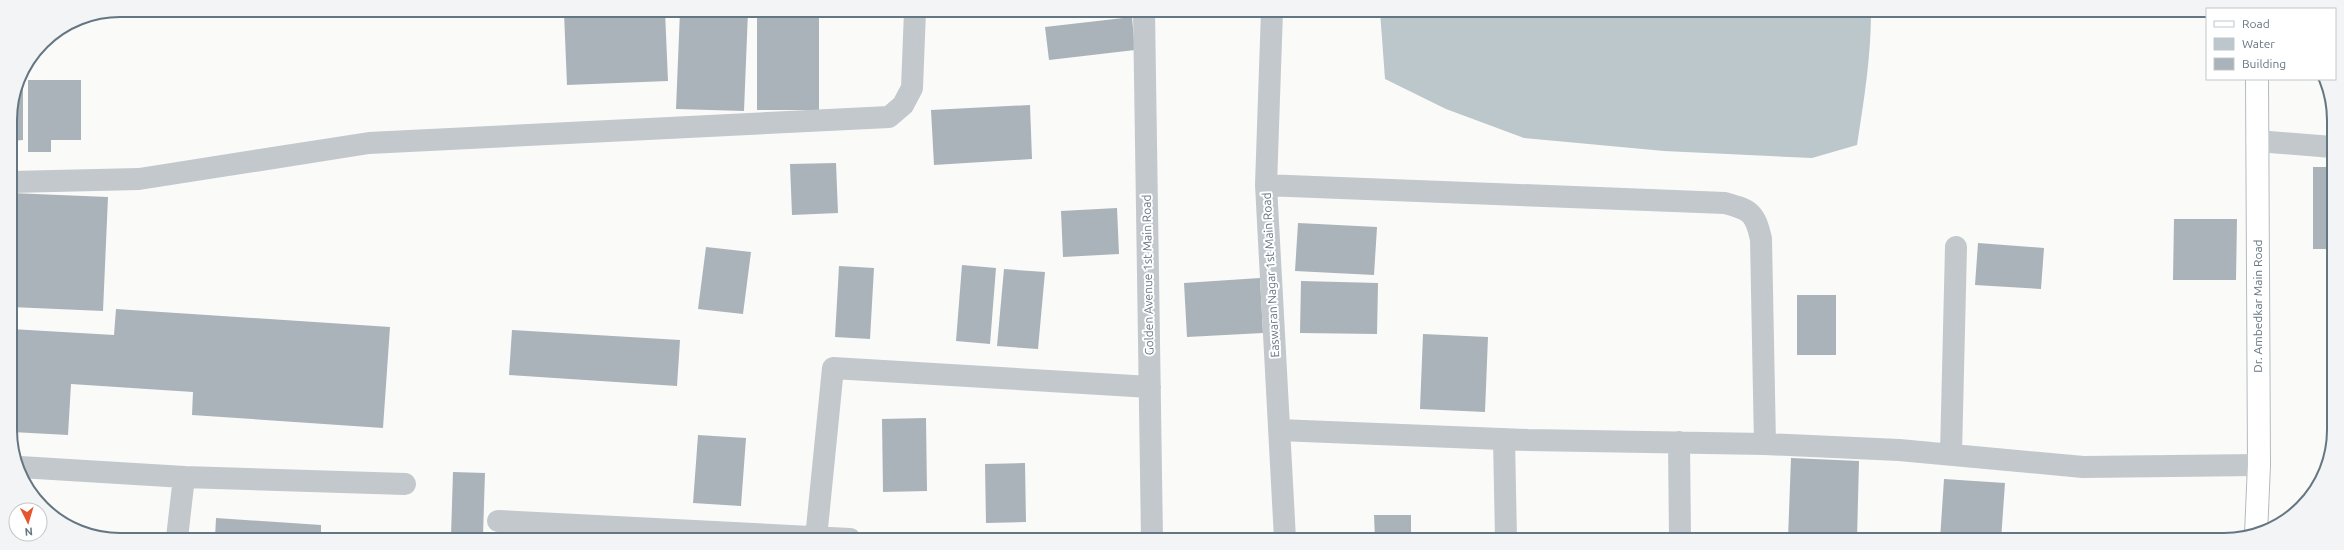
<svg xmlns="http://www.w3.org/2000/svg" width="2344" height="550" viewBox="0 0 2344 550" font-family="Ubuntu,sans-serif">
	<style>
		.water { fill: #bbc7cb }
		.building { fill: #aab3b9 }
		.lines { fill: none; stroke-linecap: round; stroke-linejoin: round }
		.secondary-casing { stroke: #b3babf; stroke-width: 24 }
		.street { stroke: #c3c8cc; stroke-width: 22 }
		.secondary { stroke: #fff; stroke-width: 22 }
		.labels { text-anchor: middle; stroke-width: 4; stroke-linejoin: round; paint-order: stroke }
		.street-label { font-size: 12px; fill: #657683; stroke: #fff }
		.rim { fill: none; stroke: #657683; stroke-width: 2 }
	</style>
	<rect width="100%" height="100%" fill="#fafaf8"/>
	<!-- water -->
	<path class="water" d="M1380,11L1871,12C1871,57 1864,100 1857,145L1812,158L1664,151L1524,138L1446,109L1385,79Z"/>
	<!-- building -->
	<path class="building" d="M634,11H665L668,81L567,85L564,13Z
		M680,11H748L744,111L676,109Z
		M757,11H819V110H757Z
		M1132,17L1135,50L1049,60L1045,27Z
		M18,80H23V140L10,141V113Z
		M28,80H81V140H51V152H28Z
		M1030,105L1032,159L934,165L931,110Z
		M836,163L838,213L792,215L790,164Z
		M2313,167H2332V249H2313Z
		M11,193L108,197L103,311L11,307Z
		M1117,208L1119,254L1063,257L1061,211Z
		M2174,219H2237L2236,280H2173Z
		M1298,223L1377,227L1374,275L1295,271Z
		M1978,243L2044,248L2041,289L1975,285Z
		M706,247L751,252L743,314L698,309Z
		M962,265L996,268L990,344L956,341Z
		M839,266L874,268L870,339L835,337Z
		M1004,269L1045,272L1038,349L997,346Z
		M1260,278L1263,333L1187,337L1184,283Z
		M1301,281L1378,283L1377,334L1300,333Z
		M1797,295H1836V355H1797Z
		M116,309L390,327L383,428L192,415L193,392L71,384L68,435L12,432L11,329L114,335Z
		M512,330L680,340L677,386L509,375Z
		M1423,334L1488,337L1485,412L1420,409Z
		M2330,361H2332V394H2330Z
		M926,418L927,491L883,492L882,419Z
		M698,435L746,438L741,506L693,503Z
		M1791,458L1859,461L1857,539H1788Z
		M1025,463L1026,522L986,523L985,464Z
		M453,472L485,473L483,536H451Z
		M1944,479L2005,483L2001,540H1940Z
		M1374,515H1411V539H1375Z
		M216,518L321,525V538H215Z
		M1435,536L1489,538V539H1434Z"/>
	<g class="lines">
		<!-- secondary casing -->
		<g class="secondary-casing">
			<path id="secondary" d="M2256,534L2259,465L2257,79"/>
		</g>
		<!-- street -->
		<path class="street" d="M1144,11L1152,539
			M1272,11L1266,185L1285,539
			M2257,141L2332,147
			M11,182L139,179L369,143L889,117L903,105L912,88L915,11
			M1266,185L1725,203C1750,210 1755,212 1761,239L1765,444
			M1279,430L1528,440L1765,444L1899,450L2083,467L2259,465
			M1504,439L1506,539
			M1679,442L1680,539
			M1951,454L1956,247
			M20,467L184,477L405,484
			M498,521L850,539
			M177,538L184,477
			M816,538L833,368L1150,387"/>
		<!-- secondary -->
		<use href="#secondary" class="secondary"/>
	</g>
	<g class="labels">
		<!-- street labels -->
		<g class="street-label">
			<text transform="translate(1148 275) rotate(-91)" y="4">Golden Avenue 1st Main Road</text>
			<text transform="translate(1271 275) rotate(-93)" y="4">Easwaran Nagar 1st Main Road</text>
			<text transform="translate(2258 306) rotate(-90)" y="4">Dr. Ambedkar Main Road</text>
		</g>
	</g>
	<!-- crop -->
	<path d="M0 0H2344V550H0ZM120 17H2224A103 103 0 0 1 2327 120V430A103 103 0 0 1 2224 533H120A103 103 0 0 1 17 430V120A103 103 0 0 1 120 17Z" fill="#f3f4f5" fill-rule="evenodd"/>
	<path class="rim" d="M120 17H2224A103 103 0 0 1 2327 120V430A103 103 0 0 1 2224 533H120A103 103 0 0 1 17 430V120A103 103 0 0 1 120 17Z"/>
	<!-- legend -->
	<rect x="2206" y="8" width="130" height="72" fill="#ffffff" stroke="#c1c8cd"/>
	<rect x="2214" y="21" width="20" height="6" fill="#ffffff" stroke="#c1c8cd"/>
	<text x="2242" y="28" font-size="12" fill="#657683">Road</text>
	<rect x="2214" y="38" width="20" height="12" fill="#bbc7cb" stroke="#c1c8cd"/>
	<text x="2242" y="48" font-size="12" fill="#657683">Water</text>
	<rect x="2214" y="58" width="20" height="12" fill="#aab3b9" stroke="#c1c8cd"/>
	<text x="2242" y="68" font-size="12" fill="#657683">Building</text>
	<!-- north arrow -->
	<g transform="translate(28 522) rotate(175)"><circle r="19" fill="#ffffff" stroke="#c1c8cd"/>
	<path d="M0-3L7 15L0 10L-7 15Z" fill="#e4572e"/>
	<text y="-6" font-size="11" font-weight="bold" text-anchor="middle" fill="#657683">N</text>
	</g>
</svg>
